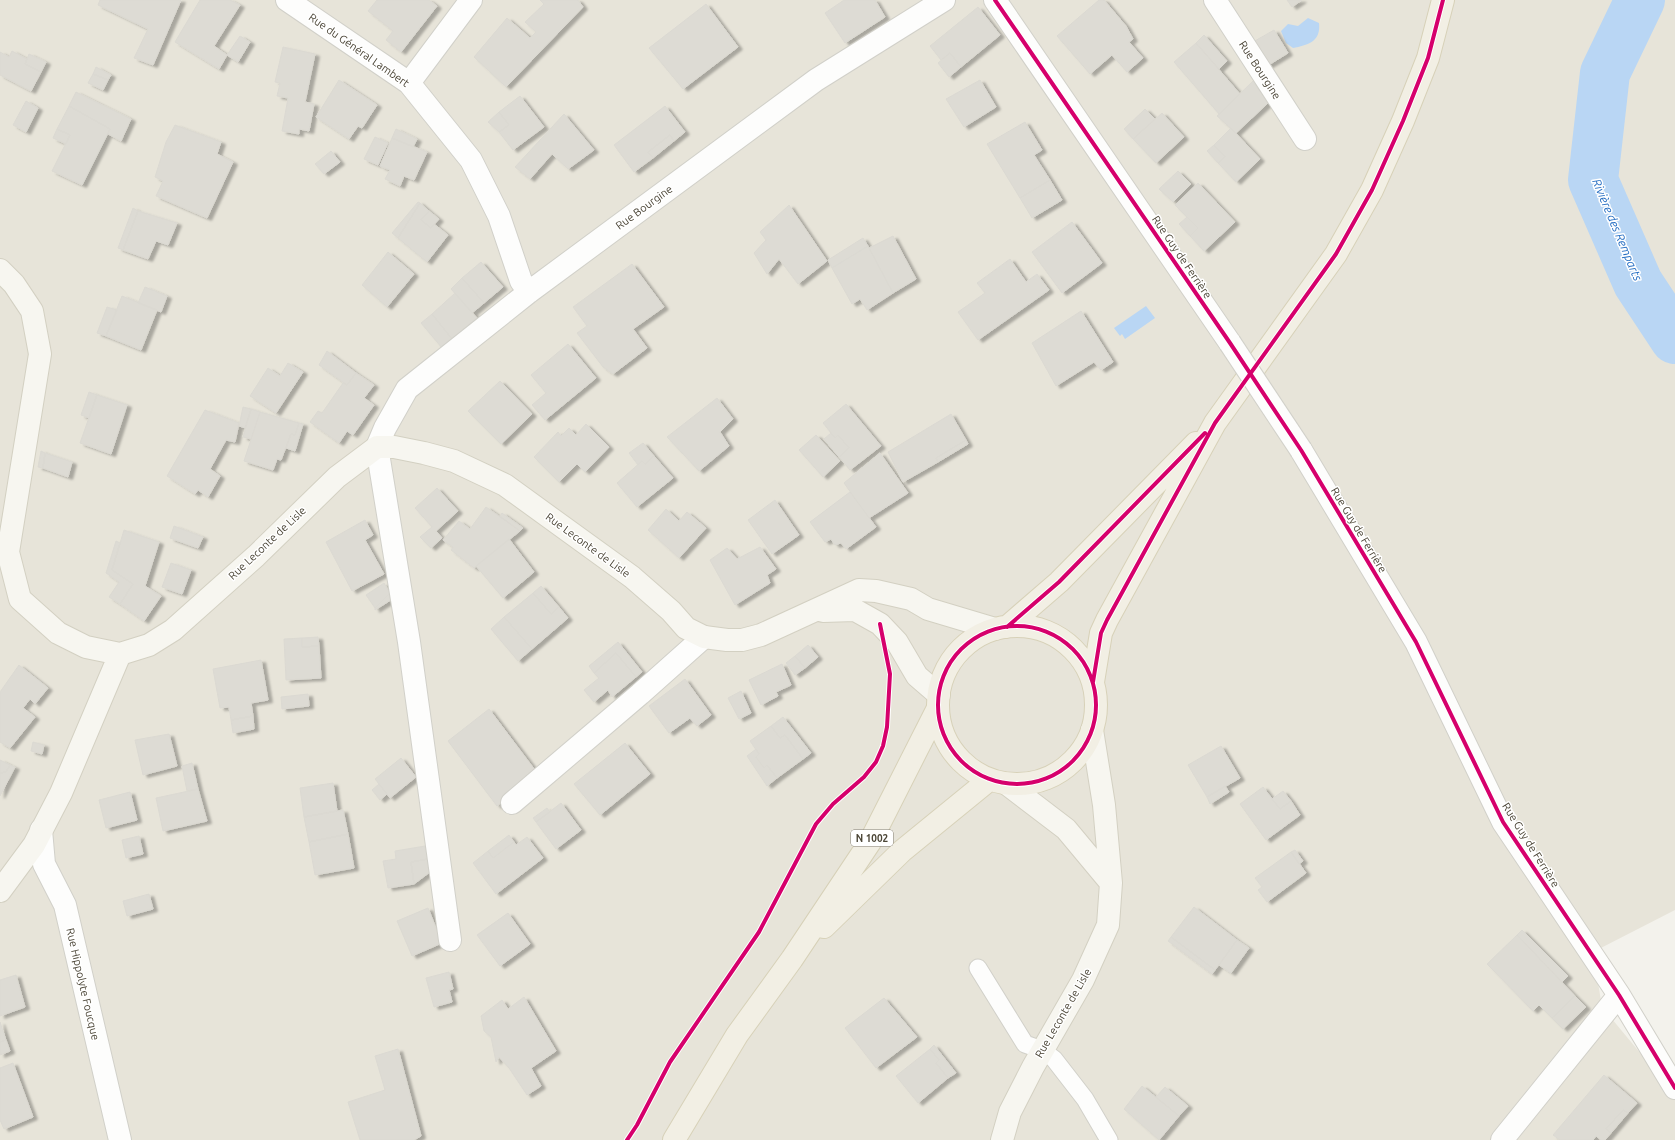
<svg xmlns="http://www.w3.org/2000/svg" width="1675" height="1140" viewBox="0 0 1675 1140" font-family="Ubuntu,sans-serif">
	<style>
		.residential { fill: #e7e4d9 }
		.water { fill: #b9d6f4 }
		.lines { fill: none; stroke-linecap: round; stroke-linejoin: round }
		.river { stroke: #b9d6f4; stroke-width: 50 }
		.building { fill: #dddbd4; stroke: #dbd9d2; filter: url(#shadow) }
		.lane-casing { stroke: #d1d0c9; stroke-width: 19 }
		.street-casing { stroke: #d1d0c9; stroke-width: 24 }
		.secondary-casing { stroke: #d3d0c2; stroke-width: 24 }
		.primary-casing { stroke: #d7d1b8; stroke-width: 24 }
		.lane { stroke: #fdfdfc; stroke-width: 17 }
		.street { stroke: #fdfdfc; stroke-width: 22 }
		.secondary { stroke: #f7f6f0; stroke-width: 22 }
		.primary { stroke: #f2efe4; stroke-width: 22 }
		.street-bridge-casing { stroke: #d1d0c9; stroke-width: 24; stroke-linecap: butt }
		.street-bridge { stroke: #fdfdfc; stroke-width: 22 }
		.cycleway-casing { stroke: #fff; stroke-width: 6 }
		.cycleway { stroke: #d6006c; stroke-width: 4 }
		.labels { text-anchor: middle; stroke-width: 3; stroke-linejoin: round; paint-order: stroke }
		.shield { fill: #fff; stroke: #817d72; stroke-width: 1 }
		.shield-label { font-size: 10px; font-weight: bold; fill: #4b4536 }
		.street-label { font-size: 11px; fill: #4b4536; stroke: #fff }
		.water-label { font-size: 12px; font-style: italic; fill: #246dc2; stroke: #fff }
	</style>
	<defs>
		<filter id="shadow"><feDropShadow dx="4.5" dy="2.5" stdDeviation="1" flood-color="#0004"/></filter>
	</defs>
	<rect width="100%" height="100%" fill="#f3f2ec"/>
	<!-- residential -->
	<path class="residential" d="M0,0H1675V910L1593,952L1602,1007L1675,1095V1140H0Z"/>
	<!-- water -->
	<path class="water" d="M1308,18L1319,23C1321,41 1309,45 1293,48L1286,43L1281,31L1288,24L1298,26Z
		M1146,306L1155,318L1125,339L1122,334L1120,336L1114,328Z"/>
	<g class="lines">
		<!-- river -->
		<path class="river" d="M1640,0L1605,73L1593,180L1638,283L1675,339"/>
	</g>
	<!-- building -->
	<path class="building" d="M100,0H181L153,65L134,58L148,29L98,5Z
		M200,0H230L240,5L214,46L227,55L219,69L175,42Z
		M377,0H429L437,6L401,52L386,40L393,31L368,11Z
		M540,0H578L583,7L506,87L474,57L507,18L530,38L536,32L525,22L544,4Z
		M844,0H875L885,17L845,43L825,13Z
		M1099,0H1104L1126,26L1133,39L1129,42L1143,58L1127,72L1112,55L1090,74L1057,36Z
		M1287,0H1302L1292,7Z
		M706,4L738,47L683,89L649,48Z
		M978,7L1000,35L961,67L950,53L941,60L930,46Z
		M1274,30L1288,53L1267,66L1253,42Z
		M1204,35L1227,61L1219,69L1196,43Z
		M240,36L250,42L238,62L227,55Z
		M1196,43L1240,94L1219,114L1174,62Z
		M283,47L315,54L305,102L314,104L309,131L299,129V134L282,131L288,98L277,96L280,83L275,82Z
		M12,51L27,59L25,64L41,72L31,91L0,75V52L9,57Z
		M950,53L961,67L949,77L938,63Z
		M29,54L46,62L41,72L25,64Z
		M96,67L111,75L108,80L93,74Z
		M93,74L108,80L103,90L88,83Z
		M339,80L377,105L362,128L358,126L349,139L316,117Z
		M980,80L996,107L964,127L946,99Z
		M1253,81L1268,103L1236,133L1217,116Z
		M76,92L131,119L121,141L108,134L110,129L69,106Z
		M520,96L544,127L513,150L499,132L509,125L499,112Z
		M26,101L38,108L26,132L13,125Z
		M69,106L110,129L82,185L52,171L70,135L57,129Z
		M665,106L685,132L674,141L670,135L648,152L653,158L634,172L614,145Z
		M1145,109L1155,119L1133,139L1124,129Z
		M499,112L509,125L499,132L488,122Z
		M1162,113L1184,137L1156,163L1133,139Z
		M564,114L594,150L568,169L552,154L530,179L515,167Z
		M1025,122L1042,150L1034,155L1050,180L1020,198L987,144Z
		M175,125L221,142L217,154L233,162L207,218L156,196L163,181L155,177L166,142Z
		M1231,128L1260,159L1236,182L1218,163L1225,157L1214,145Z
		M57,129L70,135L66,144L53,138Z
		M396,129L417,139L413,147L392,138Z
		M670,135L674,141L653,158L648,152Z
		M375,137L388,143L378,165L364,159Z
		M392,138L427,152L414,180L404,176L400,186L385,179L390,170L380,166Z
		M1214,145L1225,157L1218,163L1207,151Z
		M331,151L340,162L324,174L315,164Z
		M1178,171L1191,184L1173,202L1159,189Z
		M1050,180L1062,200L1032,218L1020,198Z
		M1198,183L1235,222L1204,251L1190,236L1198,228L1175,205Z
		M418,202L420,203L398,238L392,233Z
		M420,203L429,211L421,220L431,228L434,224L448,235L427,262L398,238Z
		M789,205L827,261L798,284L779,259L767,274L754,253L766,240L760,232Z
		M133,208L138,211L123,250L118,248Z
		M138,211L177,223L168,245L156,241L148,259L123,250Z
		M429,211L439,219L431,228L421,220Z
		M1187,217L1198,228L1190,236L1179,224Z
		M1072,222L1102,263L1062,293L1032,252Z
		M893,236L916,279L893,293L869,248Z
		M863,238L868,246L832,268L828,260Z
		M868,246L893,293L867,310L860,299L852,304L832,268Z
		M388,252L414,274L387,307L362,285Z
		M1010,259L1026,282L1037,274L1049,290L978,340L958,312L985,293L977,283Z
		M481,262L503,287L484,303L462,278Z
		M632,264L664,307L633,329L647,348L613,374L603,367L577,333L587,326L573,307Z
		M462,278L484,303L472,313L451,289Z
		M145,287L167,296L161,312L138,303Z
		M455,293L477,318L452,339L432,314Z
		M122,296L157,310L141,350L106,336Z
		M107,307L117,310L106,336L97,333Z
		M1081,311L1113,362L1101,370L1094,362L1056,386L1032,343Z
		M432,314L452,339L442,348L421,323Z
		M477,318L479,320L455,341L452,339Z
		M568,344L596,378L545,420L532,405L546,393L531,375Z
		M327,351L356,373L347,385L319,365Z
		M288,363L303,372L276,413L250,396L268,368L280,376Z
		M356,373L374,385L364,398L374,405L353,435L347,431L339,443L310,422L318,411L322,413L343,383L347,385Z
		M500,381L532,414L501,444L468,411Z
		M89,392L97,395L89,418L81,415Z
		M97,395L127,405L111,454L80,443Z
		M717,398L733,419L720,432L729,446L699,471L667,437Z
		M846,404L881,446L850,470L839,457L849,448L838,435L835,438L823,423Z
		M243,407L251,409L245,428L239,426Z
		M251,409L260,412L251,439L243,437Z
		M205,410L239,423L235,442L226,440L210,469L220,476L208,497L198,490L195,494L167,476Z
		M260,412L299,423L295,435L291,434L281,460L277,459L273,470L244,461Z
		M951,414L966,440L936,458L938,462L903,482L888,452Z
		M299,423L303,424L295,451L286,448L291,434L295,435Z
		M586,424L609,447L585,472L577,464L559,482L534,457L558,432L561,436L569,428L576,435Z
		M831,433L835,438L838,435L849,448L839,457L824,439Z
		M816,435L840,461L823,477L799,450Z
		M966,440L968,444L938,462L936,458Z
		M643,443L654,456L645,464L642,461L638,465L629,453Z
		M41,451L45,453L43,468L38,467Z
		M45,453L72,462L68,477L43,468Z
		M880,453L908,493L869,518L844,483Z
		M654,456L673,478L637,507L617,483L642,461L645,464Z
		M437,488L458,511L436,531L442,538L431,548L420,537L432,527L415,508Z
		M850,492L876,527L846,549L841,543L835,545L831,539L825,542L810,522Z
		M775,500L799,535L772,554L748,520Z
		M486,507L520,531L474,568L451,550L453,547L443,540L459,521L470,529Z
		M666,509L679,521L687,512L706,528L679,558L648,530Z
		M502,513L523,528L520,531L500,516Z
		M365,520L373,535L365,540L384,574L352,591L326,542Z
		M174,526L203,537L198,548L170,538Z
		M124,530L159,542L145,586L161,596L144,621L120,604L133,584L112,570Z
		M509,539L534,572L503,598L476,566Z
		M116,541L120,543L112,570L133,584L120,604L109,597L119,582L106,573Z
		M760,547L776,569L767,575L770,583L735,605L710,560L727,548L737,559Z
		M171,563L191,570L182,594L162,587Z
		M384,583L390,593L375,608L366,595Z
		M541,586L559,607L551,614L533,593Z
		M390,593L394,598L375,610V608Z
		M533,593L551,614L559,607L568,618L532,649L504,617Z
		M504,617L532,649L518,661L491,629Z
		M318,637L319,646L302,647V638Z
		M302,638V647L319,646L321,678L286,680L284,639Z
		M618,642L642,672L636,677L616,653L594,673L589,666Z
		M808,645L818,657L805,668L795,656Z
		M616,653L636,677L612,697L608,690L594,702L584,690L599,678L594,673Z
		M795,656L805,668L795,675L786,663Z
		M261,660L268,700L251,703L253,716L231,720L229,707L220,708L213,669Z
		M782,664L791,685L776,692L778,696L761,705L749,680Z
		M19,665L48,688L35,704L30,699L23,708L35,717L10,748L0,742V692Z
		M685,679L711,715L697,726L690,718L669,733L649,706Z
		M741,691L751,713L739,719L728,698Z
		M308,694L309,706L282,709L281,697Z
		M489,709L538,774L497,806L448,741Z
		M253,716L254,729L233,733L231,720Z
		M783,717L811,753L803,759L785,735L780,738L771,726Z
		M771,726L780,738L785,735L803,759L777,778L767,765L764,768L756,757L759,754L750,741Z
		M169,734L177,766L143,775L135,740Z
		M33,742L44,745L42,754L31,751Z
		M625,743L650,774L600,815L574,784Z
		M1221,746L1240,778L1207,797L1188,765Z
		M756,749L759,754L756,757L764,768L767,765L777,778L767,786L747,756Z
		M401,758L416,777L390,798L375,779Z
		M0,760L10,765L6,772L0,773Z
		M192,763L198,789L187,791L182,766Z
		M10,765L15,767L0,796V773L6,772Z
		M333,783L337,811L304,817L300,788Z
		M379,784L387,794L380,800L372,790Z
		M1225,786L1229,792L1210,804L1207,797Z
		M1263,787L1280,809L1291,801L1300,815L1266,840L1240,804Z
		M198,789L207,821L163,831L156,798Z
		M1283,791L1291,801L1280,809L1272,799Z
		M130,792L137,820L106,828L99,800Z
		M561,803L581,830L556,849L536,822Z
		M547,808L550,812L536,822L533,818Z
		M343,810L348,834L309,842L304,817Z
		M348,834L354,868L315,875L309,842Z
		M509,835L514,842L493,858L488,851Z
		M139,836L143,854L126,858L122,840Z
		M527,837L543,858L496,894L473,863L488,851L493,858L514,842L516,845Z
		M425,846L428,859L411,862L414,884L388,888L383,861L396,859L395,851Z
		M1295,850L1303,861L1299,864L1291,852Z
		M1291,852L1306,873L1267,902L1258,890L1262,887L1255,878Z
		M428,859L430,872L414,884L411,862Z
		M149,894L153,909L127,916L123,901Z
		M1194,907L1237,940L1215,970L1171,937Z
		M428,908L442,943L412,956L397,921Z
		M508,913L530,944L500,966L477,935Z
		M1522,930L1568,976L1562,982L1517,935Z
		M1517,935L1575,996L1552,1018L1539,1005L1533,1011L1487,964Z
		M1171,937L1215,970L1212,974L1168,941Z
		M1237,940L1249,948L1231,973L1219,965Z
		M449,972L453,989L449,990L452,1002L434,1007L426,978Z
		M16,975L25,1007L0,1016V980Z
		M1575,996L1586,1007L1563,1029L1552,1018Z
		M524,997L556,1051L531,1068L541,1086L527,1095L509,1068L499,1057L496,1062L491,1037L484,1031L481,1016L502,1000L508,1009Z
		M884,998L917,1037L876,1068L845,1028Z
		M0,1022L6,1040L0,1042Z
		M6,1040L10,1051L0,1055V1042Z
		M934,1045L956,1073L948,1078L936,1063L939,1060L930,1049Z
		M398,1049L421,1136L414,1140H360L348,1102L385,1090L375,1056Z
		M930,1049L939,1060L936,1063L948,1078L918,1103L896,1076Z
		M13,1063L33,1117L4,1129L0,1120V1068Z
		M1604,1075L1637,1103L1628,1113L1623,1110L1606,1129L1611,1133L1605,1140H1601L1596,1136L1593,1140H1560L1553,1135Z
		M1142,1086L1179,1116L1159,1140L1124,1109Z
		M1165,1087L1188,1106L1179,1116L1156,1097Z
		M1623,1110L1628,1113L1611,1133L1606,1129Z"/>
	<g class="lines">
		<!-- lane casing -->
		<g class="lane-casing">
			<path id="lane" d="M978,968L1025,1044L1042,1050L1054,1059L1085,1099L1109,1140"/>
		</g>
		<!-- street casing -->
		<g class="street-casing">
			<path id="street" d="M287,0L409,83L471,160L499,216L521,281L529,292
				M995,0L1230,343
				M1215,0L1305,139
				M409,83L471,0
				M1301,450L1416,642L1503,822L1619,995L1675,1088
				M512,803L640,694L704,637
				M41,830L44,864L65,905L120,1140
				M450,940L409,642L377,447L385,428L407,389L529,292L816,80L944,0
				M1502,1140L1619,995"/>
		</g>
		<!-- secondary casing -->
		<g class="secondary-casing">
			<path id="secondary" d="M0,270L14,284L32,311L40,354L8,552L20,599L58,633L86,647L120,654L149,645L173,630L256,556L337,477L377,447H394L424,453L454,461L505,485L632,577L671,611L686,628L704,637L727,640H742L761,635L859,590L876,591L911,599L928,609L995,629
				M823,611L855,610L880,624L897,642L917,676L939,695
				M1007,784L1066,829L1111,883
				M0,891L34,845L61,793L120,654
				M1002,1140L1010,1112L1033,1067L1083,980L1108,925L1111,883L1104,805L1092,730"/>
		</g>
		<!-- primary casing -->
		<g class="primary-casing">
			<path id="primary" d="M938 705a79 79 0 1 1 158 0a79 79 0 1 1-158 0Z
				M1007,627L1059,582L1196,443
				M1093,682L1101,633L1107,620L1215,423L1336,254L1372,190L1403,121L1428,58L1443,0
				M824,927L902,851L989,780
				M674,1140L737,1035L792,959L870,842L938,708"/>
		</g>
		<!-- lane -->
		<use href="#lane" class="lane"/>
		<!-- street -->
		<use href="#street" class="street"/>
		<!-- secondary -->
		<use href="#secondary" class="secondary"/>
		<!-- primary -->
		<use href="#primary" class="primary"/>
		<!-- street-bridge casing -->
		<g class="street-bridge-casing">
			<path id="street-bridge" d="M1230,343L1301,450"/>
		</g>
		<!-- street-bridge -->
		<use href="#street-bridge" class="street-bridge"/>
		<!-- cycleway casing -->
		<g class="cycleway-casing">
			<path id="cycleway" d="M995,0L1230,343L1301,450L1416,642L1503,822L1619,995L1675,1088
				M938 705a79 79 0 1 1 158 0a79 79 0 1 1-158 0Z
				M1007,627L1059,582L1205,433
				M1093,682L1101,633L1107,620L1215,423L1336,254L1372,190L1403,121L1428,58L1443,0
				M627,1140L637,1125L670,1062L759,932L816,824L833,804L864,777L876,762L883,746L887,727L890,674L880,624"/>
		</g>
		<!-- cycleway -->
		<use href="#cycleway" class="cycleway"/>
	</g>
	<g class="labels">
		<!-- shield labels -->
		<rect class="shield" x="851" y="830" width="42" height="16" rx="3"/>
		<g class="shield-label">
			<text x="872" y="842">N 1002</text>
		</g>
		<!-- street labels -->
		<g class="street-label">
			<text transform="translate(359 50) rotate(35)" y="4">Rue du Général Lambert</text>
			<text transform="translate(1260 70) rotate(57)" y="4">Rue Bourgine</text>
			<text transform="translate(644 207) rotate(-36)" y="4">Rue Bourgine</text>
			<text transform="translate(1182 257) rotate(56)" y="4">Rue Guy de Ferrière</text>
			<text transform="translate(1359 530) rotate(59)" y="4">Rue Guy de Ferrière</text>
			<text transform="translate(267 543) rotate(-43)" y="4">Rue Leconte de Lisle</text>
			<text transform="translate(588 545) rotate(36)" y="4">Rue Leconte de Lisle</text>
			<text transform="translate(1531 845) rotate(58)" y="4">Rue Guy de Ferrière</text>
			<text transform="translate(83 984) rotate(77)" y="4">Rue Hippolyte Foucque</text>
			<text transform="translate(1063 1013) rotate(-60)" y="4">Rue Leconte de Lisle</text>
		</g>
		<!-- water labels -->
		<g class="water-label">
			<text transform="translate(1617 230) rotate(67)" y="4">Rivière des Remparts</text>
		</g>
	</g>
</svg>
